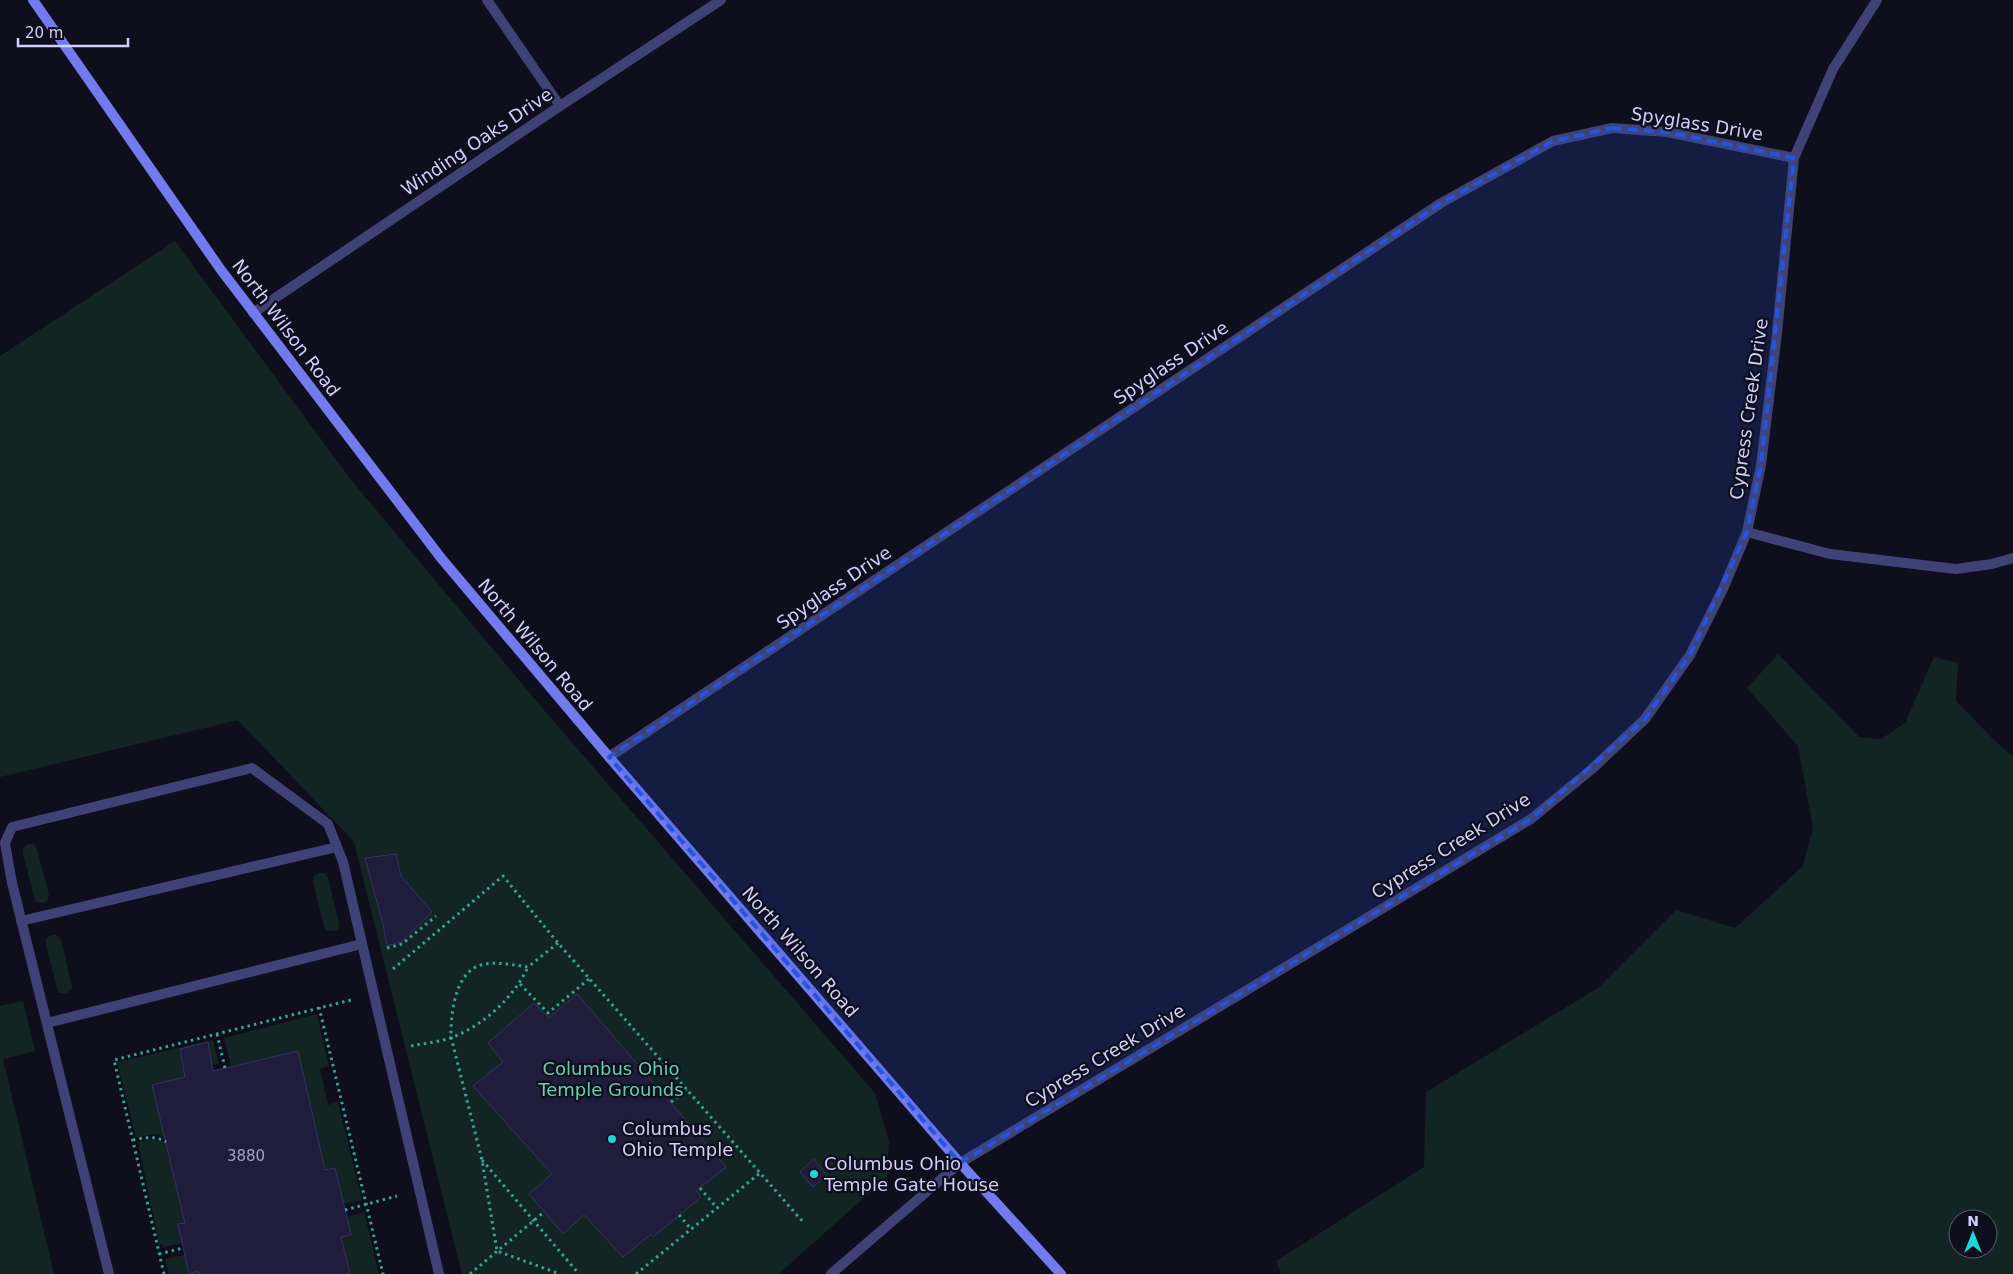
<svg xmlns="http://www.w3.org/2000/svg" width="2013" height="1274" viewBox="0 0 2013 1274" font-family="'DejaVu Sans',sans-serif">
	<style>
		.green { fill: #122523; fill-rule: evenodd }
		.building { fill: #201c3b; stroke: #363164 }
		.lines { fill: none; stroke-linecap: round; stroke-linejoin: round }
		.path { stroke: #3ca091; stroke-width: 3; stroke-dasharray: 2.5 4; stroke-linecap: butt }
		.lane { stroke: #3f4275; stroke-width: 10 }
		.street { stroke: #3f4275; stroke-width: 10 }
		.secondary { stroke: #727bed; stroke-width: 10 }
		.marked { fill: #2654da; fill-opacity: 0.2; stroke: #2654da; stroke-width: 4; stroke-dasharray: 10 6; stroke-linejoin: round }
		.poi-dot { fill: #1cd8d8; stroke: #0f0e1c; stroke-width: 2 }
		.labels { text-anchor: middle; stroke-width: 4.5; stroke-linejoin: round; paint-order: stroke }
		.number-label { font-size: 15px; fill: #a4a2ca }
		.street-label { font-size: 18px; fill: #d0cff9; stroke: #0f0e1c }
		.park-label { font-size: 18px; fill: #65cfaa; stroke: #0f0e1c }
		.poi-label { font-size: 18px; fill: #d0cff9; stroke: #0f0e1c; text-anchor: start }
	</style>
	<rect width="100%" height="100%" fill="#0f0e1c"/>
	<!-- green -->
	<path class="green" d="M175,241L351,480L544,710L875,1093L889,1142L887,1177L779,1274H462L354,842L238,720L0,777V356Z
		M1778,654L1859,737L1881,739L1905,723L1934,657L1958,663L1956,701L1994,740L2013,757V1274H1281L1276,1261L1424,1167L1426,1092L1598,988L1676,910L1735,928L1803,866L1813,827L1798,746L1747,688ZM1958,1219H1988V1249H1958Z
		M28,844H34L37,849L49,895L47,901L43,903L36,902L34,897L23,853V848Z
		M319,873H324L328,878L339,924L338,930L327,931L324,926L313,882L314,876Z
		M52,935H57L61,940L72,987C69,993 66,994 59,993L57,988L46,944V938Z
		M23,1001L35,1051L3,1059L54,1274H0V1006Z
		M317,1014L329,1066L320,1069L328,1105L338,1102L362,1200L343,1204L335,1168L325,1170L298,1051L231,1066L224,1038Z
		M213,1040L219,1064L212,1065L207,1042L180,1049L186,1077L152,1085L165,1138L159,1134L136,1137L117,1062Z
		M149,1139L161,1140L166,1144L185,1223L178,1225L182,1243L163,1247L162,1244L159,1245L138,1142Z
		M364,1212L379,1274H350L341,1237L351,1235L347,1217Z
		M185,1255L189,1274L198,1271V1274H169L165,1259Z"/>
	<!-- building -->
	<path class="building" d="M396,854L401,876L432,912L402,941L387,946L383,924L365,858Z
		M577,994L726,1167L696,1191L701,1197L653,1237L651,1234L623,1257L584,1215L563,1234L553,1222L529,1194L552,1174L473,1086L503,1062L488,1043L534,1003L549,1018Z
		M208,1042L213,1071L298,1051L325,1170L335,1168L347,1217L351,1235L341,1237L350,1274H198V1271L189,1274L178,1224L185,1223L152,1085L185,1077L180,1049Z
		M814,1159L827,1176L813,1187L800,1172Z"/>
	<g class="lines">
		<!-- path -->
		<path class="path" d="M558,943L528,967C514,965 495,961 481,965C454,973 451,1014 451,1037L482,1160L497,1251L560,1274
			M387,948L402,944L436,916
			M393,969L503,876L558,943L804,1223
			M520,984L548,1013L589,979
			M319,1007L383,1274
			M217,1034L225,1068
			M411,1046C425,1043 440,1042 453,1037C484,1025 514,997 528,967
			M671,1102L687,1090
			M133,1140C143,1138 156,1135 166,1142
			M482,1160L579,1274
			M700,1188L717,1208
			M345,1210L397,1196
			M679,1215L691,1229
			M159,1254L183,1248
			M164,1274L114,1060L351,1000
			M470,1274L544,1212
			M636,1274L760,1173"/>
		<!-- lane -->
		<path class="lane" d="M21,921L337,847
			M47,1023L362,944
			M109,1274L12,883L5,843L12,827L252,768L328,824L343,862L439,1274"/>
		<!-- street -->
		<path class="street" d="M487,0L560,106
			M253,313L560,106L721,0
			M1747,532L1830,554L1956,569L1992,564L2013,558
			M609,757L1441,203L1553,141L1612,128L1667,132L1794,158
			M831,1274L960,1163L1531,819L1592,769L1645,719L1690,655L1723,589L1747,532L1761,465L1777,333L1794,158L1833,69L1877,0"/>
		<!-- secondary -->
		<path class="secondary" d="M33,0L221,270L441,558L609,757L960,1163L1061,1274"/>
	</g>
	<!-- marked area -->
	<path class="marked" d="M1612,128L1667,132L1794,158L1761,465L1747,532L1690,655L1645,719L1531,819L960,1163L609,757L1441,203L1553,141Z"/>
	<!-- markers -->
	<g class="poi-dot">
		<circle cx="612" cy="1139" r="5"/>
		<circle cx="814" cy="1174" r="5"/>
	</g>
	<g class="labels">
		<!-- number labels -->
		<g class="number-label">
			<text x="246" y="1161">3880</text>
		</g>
		<!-- street labels -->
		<g class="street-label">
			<text transform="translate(1697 124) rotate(9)" y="6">Spyglass Drive</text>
			<text transform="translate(477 142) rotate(-34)" y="6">Winding Oaks Drive</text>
			<text transform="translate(286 328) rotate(53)" y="6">North Wilson Road</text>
			<text transform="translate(1171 363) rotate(-34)" y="6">Spyglass Drive</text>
			<text transform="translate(1749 409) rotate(-82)" y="6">Cypress Creek Drive</text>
			<text transform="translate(834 588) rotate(-34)" y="6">Spyglass Drive</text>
			<text transform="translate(535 645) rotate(50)" y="6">North Wilson Road</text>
			<text transform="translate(1451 846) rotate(-32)" y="6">Cypress Creek Drive</text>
			<text transform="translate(800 952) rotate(49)" y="6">North Wilson Road</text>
			<text transform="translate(1105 1056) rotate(-31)" y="6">Cypress Creek Drive</text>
		</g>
		<!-- park labels -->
		<g class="park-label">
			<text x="611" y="1075">Columbus Ohio<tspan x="611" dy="21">Temple Grounds</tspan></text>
		</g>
		<!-- poi labels -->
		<g class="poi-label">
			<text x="622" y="1135">Columbus<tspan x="622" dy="21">Ohio Temple</tspan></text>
			<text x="824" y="1170">Columbus Ohio<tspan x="824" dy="21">Temple Gate House</tspan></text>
		</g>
	</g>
	<!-- north arrow -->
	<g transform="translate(1973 1234)"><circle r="24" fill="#0f0e1c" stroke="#5c5b74"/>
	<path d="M0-4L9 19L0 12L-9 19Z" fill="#1cd8d8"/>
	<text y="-8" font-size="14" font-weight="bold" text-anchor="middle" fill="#d0cff9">N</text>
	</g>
	<!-- scale -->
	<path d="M18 38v8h110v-8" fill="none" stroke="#d0cff9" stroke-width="2.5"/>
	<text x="25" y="38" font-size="15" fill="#d0cff9" stroke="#0f0e1c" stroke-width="4" paint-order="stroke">20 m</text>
</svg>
